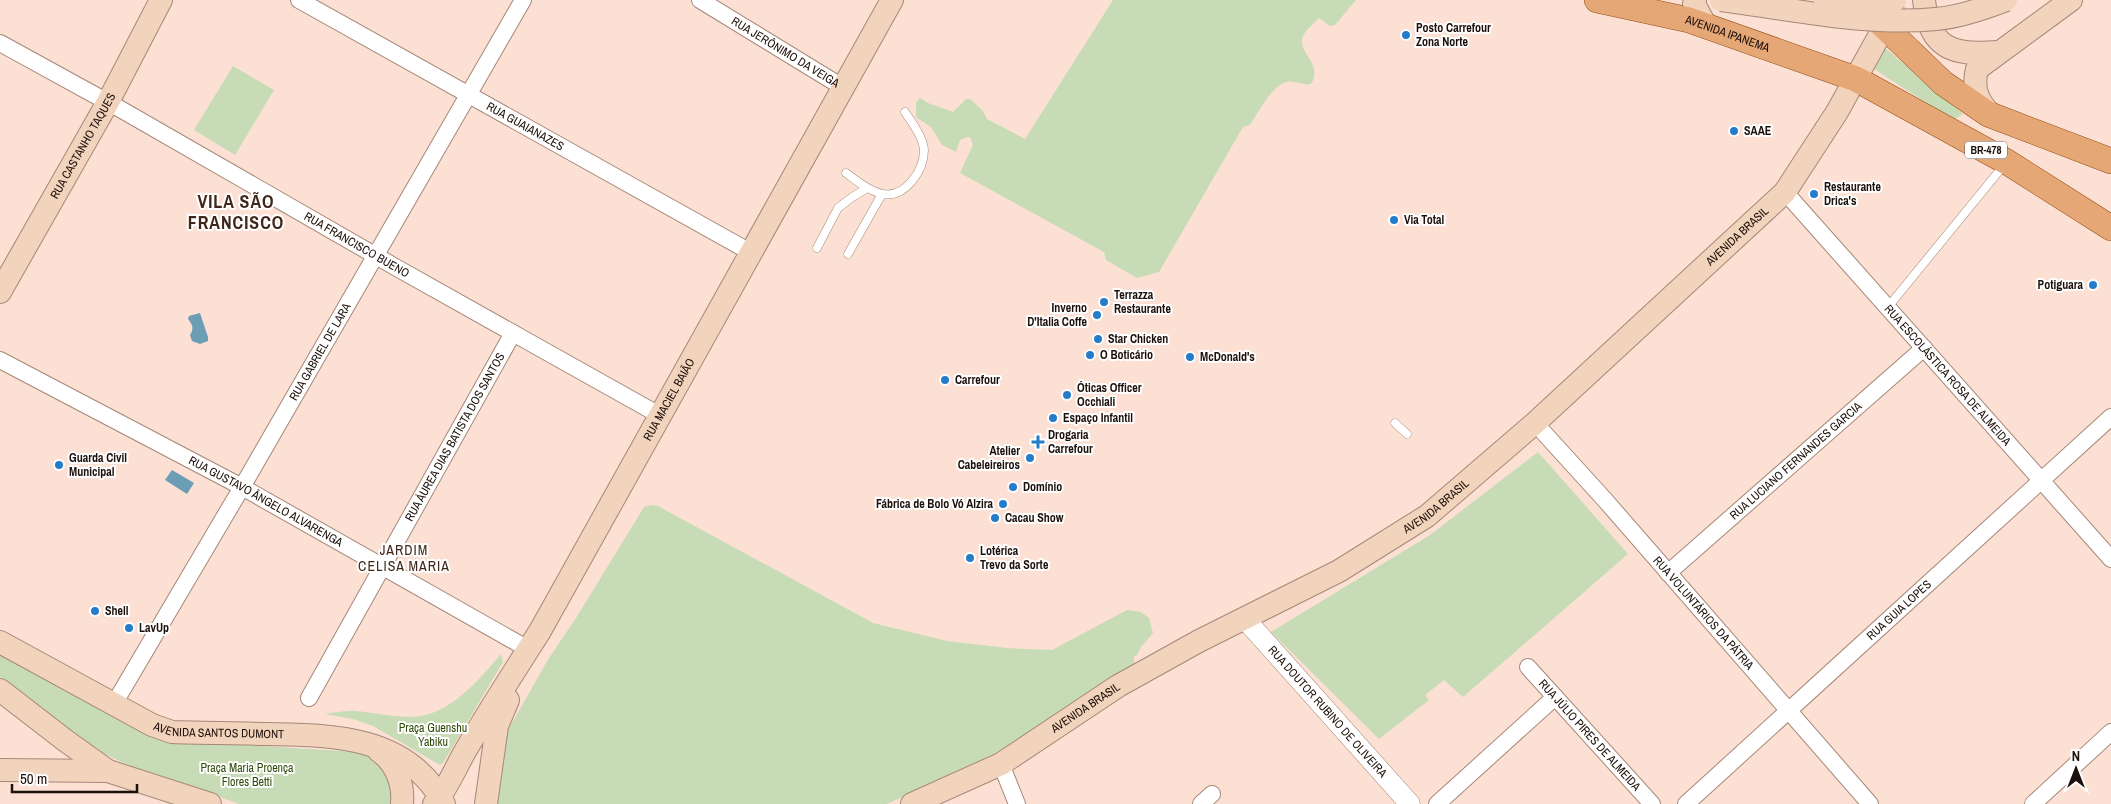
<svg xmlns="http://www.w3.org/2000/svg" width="2111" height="804" viewBox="0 0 2111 804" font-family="'Archivo Narrow',sans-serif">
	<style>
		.green { fill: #c7dcb6 }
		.water { fill: #6b9eb5 }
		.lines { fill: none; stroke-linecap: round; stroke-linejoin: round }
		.service-casing { stroke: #a68778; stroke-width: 9 }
		.minor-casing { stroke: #a68778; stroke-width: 18 }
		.tertiary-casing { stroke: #a68778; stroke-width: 21 }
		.secondary-casing { stroke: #a68778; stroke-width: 24 }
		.primary-casing { stroke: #934c15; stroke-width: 26 }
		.service { stroke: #fff; stroke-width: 8 }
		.minor { stroke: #fff; stroke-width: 16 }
		.tertiary { stroke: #fff; stroke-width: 20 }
		.secondary { stroke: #f2d3bb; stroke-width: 22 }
		.primary { stroke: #e5a776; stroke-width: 25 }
		.secondary-bridge-casing { stroke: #a68778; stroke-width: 24; stroke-linecap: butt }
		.secondary-bridge { stroke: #f2d3bb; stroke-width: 22 }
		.poi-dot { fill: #257cc9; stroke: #fff; stroke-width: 2 }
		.labels { text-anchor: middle; stroke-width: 4; stroke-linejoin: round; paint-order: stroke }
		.shield { fill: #fff; stroke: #605854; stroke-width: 1 }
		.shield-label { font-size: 11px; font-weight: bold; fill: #1c100b }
		.poi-label { font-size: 12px; font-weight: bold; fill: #1c100b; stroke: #fff; text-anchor: start }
		.street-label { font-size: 12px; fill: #1c100b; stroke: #fff }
		.park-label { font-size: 12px; fill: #2e4a09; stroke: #fff }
		.neighbourhood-label { font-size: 14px; letter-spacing: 1px; fill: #40271a; stroke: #fff }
		.district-label { font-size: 18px; font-weight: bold; letter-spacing: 1px; fill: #40271a; stroke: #fff }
	</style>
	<rect width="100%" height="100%" fill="#fbe0d3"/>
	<!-- green -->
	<path class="green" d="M1113,0H1356L1335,25L1330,26L1319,18C1314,23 1306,30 1303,36C1296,52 1324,64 1311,84C1303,86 1295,80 1287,82C1273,84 1257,114 1250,125L1243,127L1159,272L1137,278L1106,260L1104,252L960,173L973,145L970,137H967L960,140L956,152L942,145L931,127L916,117V103L920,98L928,103L953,112L966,99H970L983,111L987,119L1025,139Z
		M1885,48L1963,114L1953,120L1874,69Z
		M233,66L274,90L235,155L194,130Z
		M1538,452L1628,554L1463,697L1444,680L1425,695L1429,700L1379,739L1271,632L1430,535Z
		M651,505L658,506L873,623L947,641L1007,648L1052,650L1127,610L1141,612L1149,618L1153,633L1141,647L1137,655L1134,656V666L1000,751L887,804H493L508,730L549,658L576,618L644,507Z
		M0,653L167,740L357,752C388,764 387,775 396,804H239L182,783L146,774L86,745L0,677Z
		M501,654L503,662L443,763L440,765L373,726L353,719L325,714C335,713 346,710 356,711C375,713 393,717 413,717C450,715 479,680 501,654Z"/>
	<!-- water -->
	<path class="water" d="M200,313L208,337V341L200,344L192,341L190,335C194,329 193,325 188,319L189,316Z
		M172,470L194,483L187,494L165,480Z"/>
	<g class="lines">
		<!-- service casing -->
		<g class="service-casing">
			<path id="service" d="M846,173C857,181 869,191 883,194C905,198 924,171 924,150C923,137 912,123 905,112
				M817,248L838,208L851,198L867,188
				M848,254L882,194
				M1888,307L2004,165
				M1395,423L1407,434"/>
		</g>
		<!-- minor casing -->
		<g class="minor-casing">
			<g id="minor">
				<path id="s1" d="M299,0L752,253"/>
				<path id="s2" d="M700,0L844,88"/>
				<path id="s3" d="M0,43L122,110L397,268L661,416"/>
				<path id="s4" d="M1785,192L2111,559"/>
				<path id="s5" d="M0,360L242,487L528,649"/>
				<path id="s6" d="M1535,423L1605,500L1870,804"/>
				<path id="s7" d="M1668,573L1924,348"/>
				<path id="s8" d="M1528,667L1652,804"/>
				<path id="s9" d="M309,698L513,333"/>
				<path id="s10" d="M114,704L242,487L523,0"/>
				<path d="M1001,764L1017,804"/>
				<path d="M1201,804L1212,794"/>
				<path d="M1437,804L1555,697"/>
				<path id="s11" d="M1686,804L2111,417"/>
				<path d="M2033,804L2111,732"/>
			</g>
		</g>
		<!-- tertiary casing -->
		<g class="tertiary-casing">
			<g id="tertiary">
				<path id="s12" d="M1245,619L1410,804"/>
			</g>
		</g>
		<!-- secondary casing -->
		<g class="secondary-casing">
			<g id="secondary">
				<path d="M1695,0L1694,4L1706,26"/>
				<path d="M1924,0C1929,49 1953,56 1998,52"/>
				<path d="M1992,116C1978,102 1972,89 1977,69L2071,0"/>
				<path id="s13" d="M0,292L108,102L161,0"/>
				<path id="s14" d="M0,642L152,725L172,732C204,733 236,733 267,734C334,735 408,736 444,804"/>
				<path d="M0,690L66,741L108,771"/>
				<path d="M379,751C396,763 404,784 402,804"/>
				<path d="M0,770L108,771L210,804"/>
				<path id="s15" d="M434,804C448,788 456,766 467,748C490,709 515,670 540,631L892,0"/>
				<path d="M486,804L497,726L508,700"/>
				<path id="s16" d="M912,804L1001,764L1118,686L1199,641L1339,571L1427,516L1535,423L1785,192L1837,112L1893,11"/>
			</g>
		</g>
		<!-- primary casing -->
		<g class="primary-casing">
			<g id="primary">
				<path id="s17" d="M1597,0L1689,20L1856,79L2007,162L2111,228"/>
				<path d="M1865,8L1943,83L1988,114L2111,161"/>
			</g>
		</g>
		<!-- service -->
		<use href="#service" class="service"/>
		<!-- minor -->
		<use href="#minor" class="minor"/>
		<!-- tertiary -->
		<use href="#tertiary" class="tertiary"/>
		<!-- secondary -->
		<use href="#secondary" class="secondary"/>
		<!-- primary -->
		<use href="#primary" class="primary"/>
		<!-- secondary-bridge casing -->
		<g class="secondary-bridge-casing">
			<path id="secondary-bridge" d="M1721,0C1790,9 1866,26 1936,19C1960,17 1983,9 2006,0
				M1825,0L1876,2L1895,0"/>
		</g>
		<!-- secondary-bridge -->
		<use href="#secondary-bridge" class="secondary-bridge"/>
	</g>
	<!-- markers -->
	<g class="poi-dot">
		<circle cx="1406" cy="35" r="5"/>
		<circle cx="1734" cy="131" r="5"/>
		<circle cx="1814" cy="194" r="5"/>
		<circle cx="1394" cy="220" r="5"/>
		<circle cx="2093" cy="285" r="5"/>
		<circle cx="1104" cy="302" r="5"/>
		<circle cx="1097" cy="315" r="5"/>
		<circle cx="1098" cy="339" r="5"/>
		<circle cx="1090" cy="355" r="5"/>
		<circle cx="1190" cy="357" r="5"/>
		<circle cx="945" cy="380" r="5"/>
		<circle cx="1067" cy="395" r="5"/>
		<circle cx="1053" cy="418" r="5"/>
		<path d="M1035.5 434.5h5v5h5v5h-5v5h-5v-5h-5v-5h5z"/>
		<circle cx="1030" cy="458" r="5"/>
		<circle cx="59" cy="465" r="5"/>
		<circle cx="1013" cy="487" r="5"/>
		<circle cx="1003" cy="504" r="5"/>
		<circle cx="995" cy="518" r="5"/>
		<circle cx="970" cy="558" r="5"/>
		<circle cx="95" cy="611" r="5"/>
		<circle cx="129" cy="628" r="5"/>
	</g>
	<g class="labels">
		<!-- shield labels -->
		<rect class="shield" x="1965" y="141.5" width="42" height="17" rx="4"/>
		<g class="shield-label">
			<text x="1986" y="154">BR-478</text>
		</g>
		<!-- poi labels -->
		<g class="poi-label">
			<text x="1416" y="32">Posto Carrefour<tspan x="1416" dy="14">Zona Norte</tspan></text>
			<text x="1744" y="135">SAAE</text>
			<text x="1824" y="191">Restaurante<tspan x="1824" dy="14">Drica's</tspan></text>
			<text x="1404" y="224">Via Total</text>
			<text x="2083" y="289" text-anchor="end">Potiguara</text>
			<text x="1114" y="299">Terrazza<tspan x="1114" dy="14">Restaurante</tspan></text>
			<text x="1087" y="312" text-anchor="end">Inverno<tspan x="1087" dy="14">D'Italia Coffe</tspan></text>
			<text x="1108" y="343">Star Chicken</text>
			<text x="1100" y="359">O Boticário</text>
			<text x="1200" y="361">McDonald's</text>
			<text x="955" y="384">Carrefour</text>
			<text x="1077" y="392">Óticas Officer<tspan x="1077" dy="14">Occhiali</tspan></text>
			<text x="1063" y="422">Espaço Infantil</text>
			<text x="1048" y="439">Drogaria<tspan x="1048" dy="14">Carrefour</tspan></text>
			<text x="1020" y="455" text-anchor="end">Atelier<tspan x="1020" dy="14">Cabeleireiros</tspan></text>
			<text x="69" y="462">Guarda Civil<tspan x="69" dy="14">Municipal</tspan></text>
			<text x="1023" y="491">Domínio</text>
			<text x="993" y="508" text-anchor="end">Fábrica de Bolo Vó Alzira</text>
			<text x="1005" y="522">Cacau Show</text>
			<text x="980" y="555">Lotérica<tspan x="980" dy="14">Trevo da Sorte</tspan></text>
			<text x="105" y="615">Shell</text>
			<text x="139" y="632">LavUp</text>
		</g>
		<!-- street labels -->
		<g class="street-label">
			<text dy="4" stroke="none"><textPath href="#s17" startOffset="135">AVENIDA IPANEMA</textPath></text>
			<text dy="4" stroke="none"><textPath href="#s2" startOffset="100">RUA JERÔNIMO DA VEIGA</textPath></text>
			<text dy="4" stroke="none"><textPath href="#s1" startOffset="259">RUA GUAIANAZES</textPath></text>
			<text dy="4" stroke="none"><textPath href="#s13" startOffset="168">RUA CASTANHO TAQUES</textPath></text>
			<text dy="4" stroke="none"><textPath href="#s16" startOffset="1009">AVENIDA BRASIL</textPath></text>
			<text dy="4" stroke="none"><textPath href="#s3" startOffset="410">RUA FRANCISCO BUENO</textPath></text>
			<text dy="4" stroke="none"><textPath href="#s10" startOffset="408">RUA GABRIEL DE LARA</textPath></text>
			<text dy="4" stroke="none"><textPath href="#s4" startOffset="245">RUA ESCOLÁSTICA ROSA DE ALMEIDA</textPath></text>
			<text dy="4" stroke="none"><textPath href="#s15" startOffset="468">RUA MACIEL BAIÃO</textPath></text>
			<text dy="4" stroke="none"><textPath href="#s9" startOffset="299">RUA ÁUREA DIAS BATISTA DOS SANTOS</textPath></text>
			<text dy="4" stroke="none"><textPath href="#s7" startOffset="170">RUA LUCIANO FERNANDES GARCIA</textPath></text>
			<text dy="4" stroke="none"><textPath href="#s5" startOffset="301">RUA GUSTAVO ÂNGELO ALVARENGA</textPath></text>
			<text dy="4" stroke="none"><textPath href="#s16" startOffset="604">AVENIDA BRASIL</textPath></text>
			<text dy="4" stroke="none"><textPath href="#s11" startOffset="288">RUA GUIA LOPES</textPath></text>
			<text dy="4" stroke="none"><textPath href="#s6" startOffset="254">RUA VOLUNTÁRIOS DA PÁTRIA</textPath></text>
			<text dy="4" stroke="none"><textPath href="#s16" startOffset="199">AVENIDA BRASIL</textPath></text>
			<text dy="4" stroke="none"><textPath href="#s12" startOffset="124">RUA DOUTOR RUBINO DE OLIVEIRA</textPath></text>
			<text dy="4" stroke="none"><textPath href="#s14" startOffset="241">AVENIDA SANTOS DUMONT</textPath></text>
			<text dy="4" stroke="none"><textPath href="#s8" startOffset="92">RUA JÚLIO PIRES DE ALMEIDA</textPath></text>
		</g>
		<!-- park labels -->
		<g class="park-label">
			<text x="433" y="732">Praça Guenshu<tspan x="433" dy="14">Yabiku</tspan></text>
			<text x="247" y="772">Praça Maria Proença<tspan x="247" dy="14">Flores Betti</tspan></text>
		</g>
		<!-- neighbourhood labels -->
		<g class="neighbourhood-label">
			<text x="404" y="555">JARDIM<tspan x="404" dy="16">CELISA MARIA</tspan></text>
		</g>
		<!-- district labels -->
		<g class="district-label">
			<text x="236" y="208">VILA SÃO<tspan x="236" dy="21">FRANCISCO</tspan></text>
		</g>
	</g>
	<!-- north arrow -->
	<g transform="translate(2076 769)" stroke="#ffffff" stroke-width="4" paint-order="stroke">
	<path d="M0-4L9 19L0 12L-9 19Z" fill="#1c100b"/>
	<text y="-8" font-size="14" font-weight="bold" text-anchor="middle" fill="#1c100b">N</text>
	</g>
	<!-- scale -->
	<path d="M12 784v8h125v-8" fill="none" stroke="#1c100b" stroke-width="2.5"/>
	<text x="20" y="784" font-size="15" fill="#1c100b" stroke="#ffffff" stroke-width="4" paint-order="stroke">50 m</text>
</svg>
